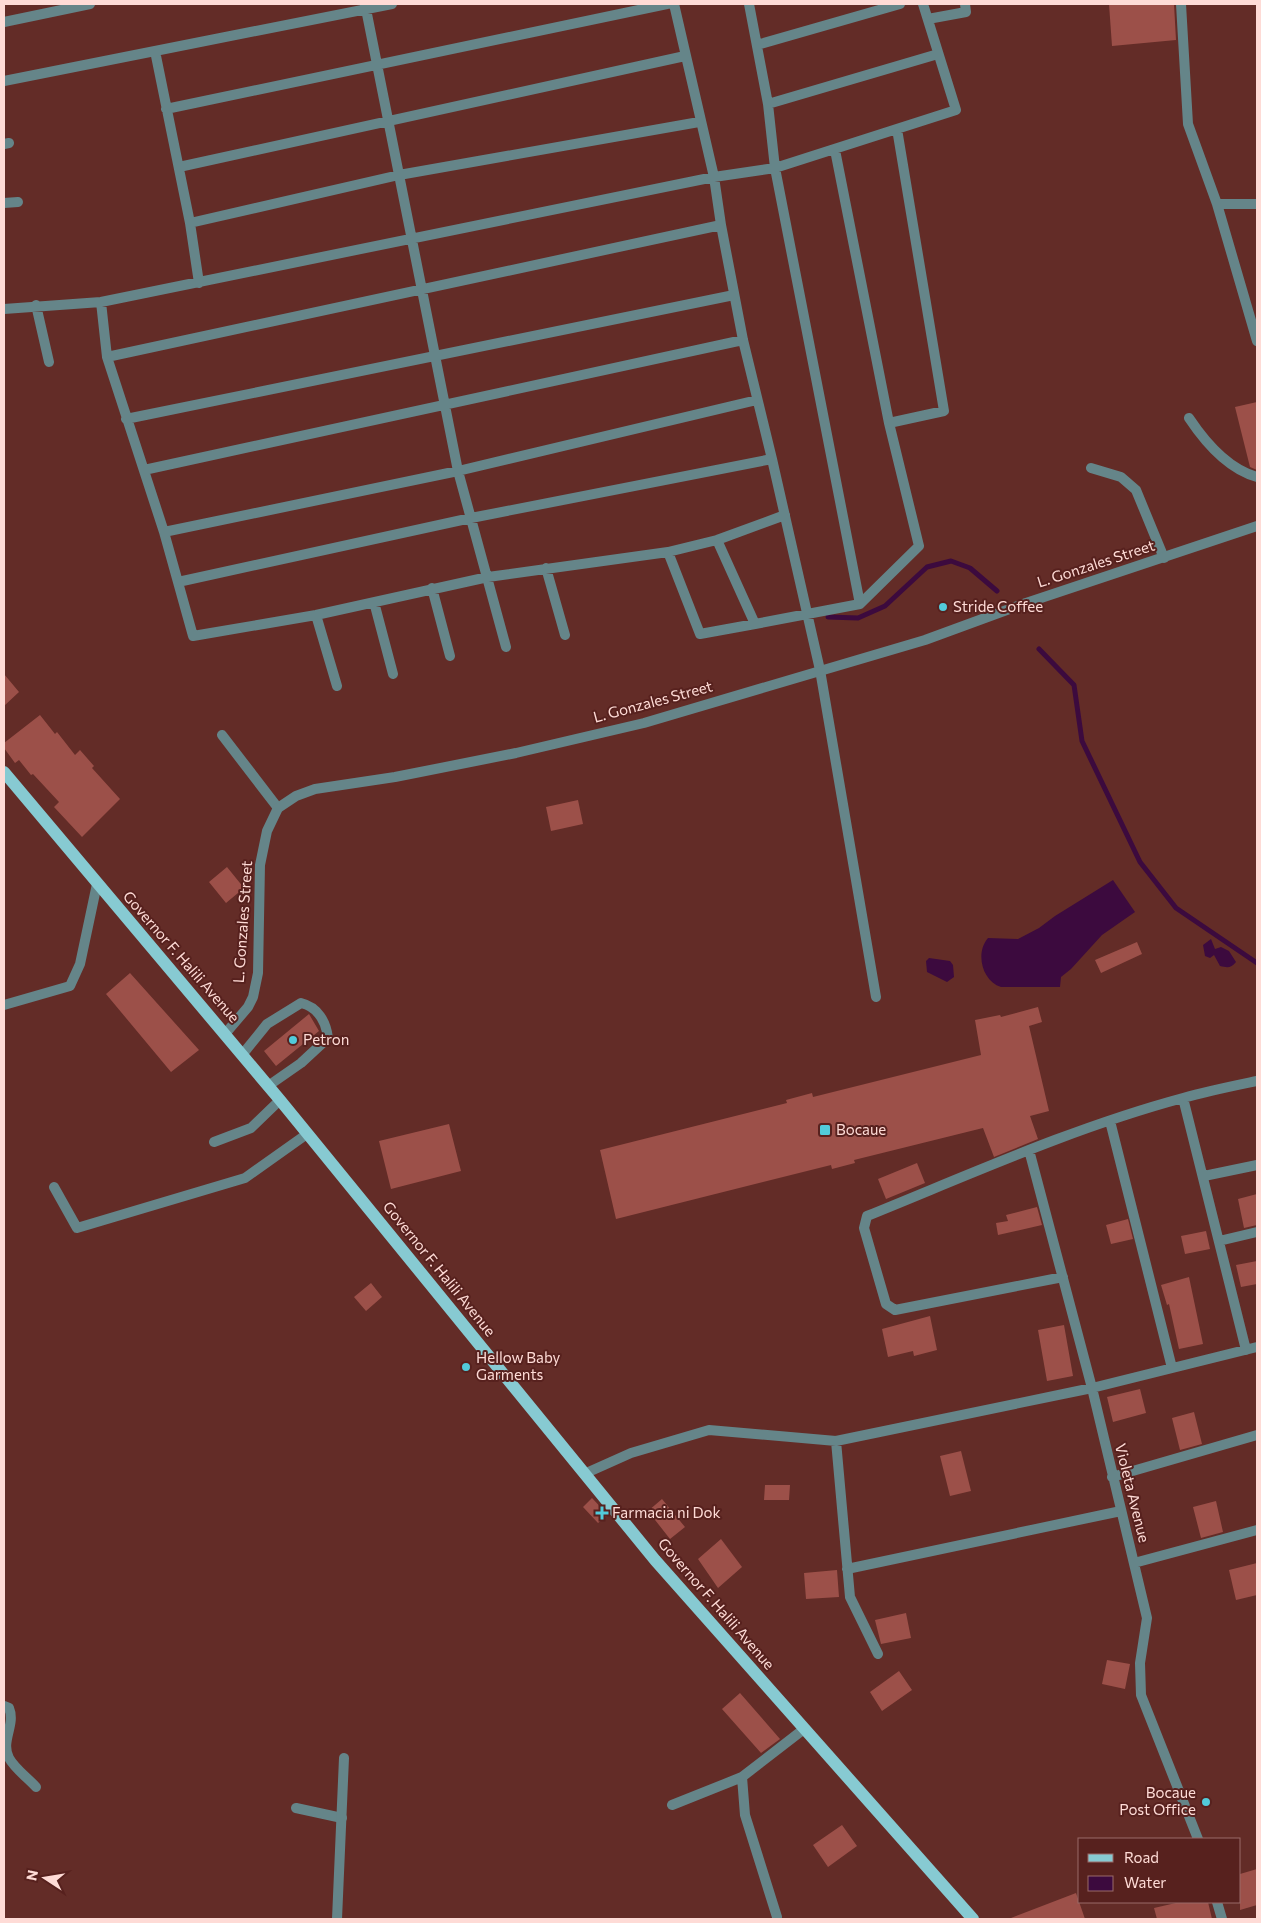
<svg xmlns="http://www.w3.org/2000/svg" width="1261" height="1923" viewBox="0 0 1261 1923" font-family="Commissioner,sans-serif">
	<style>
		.water { fill: #3c0a3e }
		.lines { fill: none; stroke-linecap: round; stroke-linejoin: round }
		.stream { stroke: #3c0a3e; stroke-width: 5 }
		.building { fill: #9c5049 }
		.service { stroke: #658589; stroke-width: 10 }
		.minor { stroke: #658589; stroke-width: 10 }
		.tertiary { stroke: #658589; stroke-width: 10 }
		.primary { stroke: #87cad2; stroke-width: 12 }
		.poi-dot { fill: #52cbda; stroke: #57211e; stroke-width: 2 }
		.labels { text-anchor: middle; stroke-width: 4; stroke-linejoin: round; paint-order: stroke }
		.street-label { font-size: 15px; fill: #fedbd6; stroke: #57211e }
		.poi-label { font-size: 15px; fill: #fedbd6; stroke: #57211e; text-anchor: start }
	</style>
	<rect width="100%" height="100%" fill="#632c27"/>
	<!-- water -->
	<path class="water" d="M1113,880L1135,912L1102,935L1071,969L1061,977L1060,987H1001C982,981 975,953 988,938L1018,939L1039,928L1055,916Z
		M1211,939L1215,949L1221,947L1229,951L1236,962C1231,968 1228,968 1220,966L1214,955L1210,958L1205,956L1203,945Z
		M929,958L950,961L953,965L954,977L947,982L927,972L926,961Z"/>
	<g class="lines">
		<!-- stream -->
		<path class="stream" d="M828,617L858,618L885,606L927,567L951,561L970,568L997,591
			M1039,649L1074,685L1082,741L1140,862L1176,908L1257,963"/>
	</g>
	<!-- building -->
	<path class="building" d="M1109,4H1174L1176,40L1112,46Z
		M1257,402V470L1250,467L1235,407Z
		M4,674L19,692L4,706Z
		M40,715L55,734L57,732L75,755L80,750L94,766L92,768L120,799L82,837L54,807L59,802L33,774L31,775L19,760L15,763L4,748V743Z
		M578,800L583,824L551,831L546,807Z
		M227,867L244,888L226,903L209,882Z
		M1137,942L1142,954L1101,973L1095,960Z
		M130,973L199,1050L171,1072L106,994Z
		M1038,1007L1042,1022L1029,1026L1049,1111L1030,1116L1038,1139L994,1157L983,1128L854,1160L855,1163L832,1169L831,1165L616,1219L600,1150L787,1103L786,1100L812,1093L813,1097L981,1055L975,1020L1000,1015L1001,1017Z
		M309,1014L319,1031L276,1066L264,1051Z
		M449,1124L461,1171L391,1189L379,1141Z
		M917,1163L925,1183L886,1199L878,1179Z
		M1257,1194V1225L1244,1228L1238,1199Z
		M1037,1207L1042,1225L998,1235L996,1223L1008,1221L1006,1215Z
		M1128,1219L1133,1239L1111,1244L1106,1225Z
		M1206,1231L1210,1249L1185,1254L1181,1236Z
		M1257,1261V1284L1241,1287L1236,1265Z
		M1189,1277L1203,1344L1179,1349L1169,1304L1167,1305L1161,1285Z
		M371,1283L382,1297L366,1311L354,1297Z
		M930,1316L937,1350L914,1356L913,1351L888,1357L882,1329Z
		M1064,1325L1073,1376L1047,1381L1038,1330Z
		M1140,1389L1146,1413L1113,1422L1107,1397Z
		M1194,1412L1202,1444L1180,1450L1172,1418Z
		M961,1451L971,1491L950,1496L940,1456Z
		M765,1485H790L789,1500H764Z
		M592,1498L608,1515L598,1523L583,1507Z
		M662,1499L685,1527L670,1539L648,1511Z
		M1216,1501L1223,1532L1201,1538L1193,1507Z
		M721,1539L742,1567L718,1588L698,1559Z
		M1257,1563V1595L1236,1600L1229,1570Z
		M837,1570L839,1597L806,1599L804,1573Z
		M906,1613L911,1638L881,1644L875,1620Z
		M1107,1660L1130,1664L1125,1689L1102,1684Z
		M899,1671L912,1690L882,1711L870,1692Z
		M740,1693L780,1739L761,1753L722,1709Z
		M842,1825L857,1846L828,1867L813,1845Z
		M1257,1869V1905L1240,1910V1874Z
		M1076,1893L1085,1919H1011V1918Z
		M1180,1902H1208L1212,1919H1157L1154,1908Z"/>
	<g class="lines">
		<!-- service -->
		<path class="service" d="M1181,4L1188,124L1217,204L1257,341
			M1217,204H1257
			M1189,418C1205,442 1228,469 1257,477
			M1091,468L1121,477L1136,490L1164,558
			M820,670L876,997
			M222,735L278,808
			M242,1055L267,1024L301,1003C318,1007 326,1022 328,1038L301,1063L268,1086
			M214,1142L251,1128L280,1100
			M54,1187L77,1228L245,1178L307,1134
			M742,1777L745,1815L777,1917
			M672,1805L742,1777L804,1729
			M296,1808L342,1818"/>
		<!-- minor -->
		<path class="minor" d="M365,4L458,471L506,647
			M674,4L714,177L721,225L743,340L772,459L820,670
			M749,4L768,104L775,168L860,604
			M928,19L966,12L965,4
			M4,22L90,4
			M757,45L900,4
			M155,51L392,4
			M4,81L155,51L190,223L199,283
			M768,104L938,54
			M166,109L667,4
			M4,144L9,143
			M179,167L685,56
			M4,203L18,202
			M190,223L399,175L699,122
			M101,302L107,357L164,532L193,636L316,615L488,577L668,552L717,540L785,515
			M36,305L49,362
			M4,309L101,302L714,177L775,168L956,110L923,4
			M107,357L721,225
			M126,419L734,295
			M889,423L944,411L897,129
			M144,470L743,340
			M164,532L458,471L757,400
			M668,552L700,634L755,624L717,540
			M546,568L565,635
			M178,582L471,518L772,459
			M432,588L450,656
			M374,602L393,674
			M316,615L337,686
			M755,624L860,604L919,546L889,423L835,150
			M4,1005L70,986L80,964L97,884
			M1183,1098L1246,1350
			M1110,1121L1172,1368
			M1029,1150L1092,1388L1147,1618L1140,1663L1141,1695L1198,1839
			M1204,1176L1257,1165
			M1219,1241L1257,1232
			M1063,1277L895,1310L886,1304L864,1228L867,1216C971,1174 1075,1127 1183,1098C1208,1091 1233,1086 1257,1081
			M836,1441L850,1597L878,1654
			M584,1474L631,1453L709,1430L836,1441L1092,1388L1257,1347
			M1112,1477L1257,1435
			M1134,1563L1257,1530
			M847,1569L1121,1511
			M4,1706L9,1708C16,1725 0,1741 9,1758C15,1769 28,1778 36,1787
			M1217,1902L1222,1919
			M337,1919L344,1758"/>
		<!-- tertiary -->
		<path class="tertiary" d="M225,1034L248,1007L253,997L258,973L260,865L267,831L278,808L296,796L315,789L395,777L516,753L644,723L925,640L1026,603L1257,526"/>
		<!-- primary -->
		<path class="primary" d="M4,772L280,1100L655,1560L973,1919"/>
	</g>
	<!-- markers -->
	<g class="poi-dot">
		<circle cx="943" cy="607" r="5"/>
		<circle cx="293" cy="1040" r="5"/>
		<rect x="819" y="1124" width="12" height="12" rx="2.5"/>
		<circle cx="466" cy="1367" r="5"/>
		<path d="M599.5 1505.5h5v5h5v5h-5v5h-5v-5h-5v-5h5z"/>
		<circle cx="1206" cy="1802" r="5"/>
	</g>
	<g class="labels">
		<!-- street labels -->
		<g class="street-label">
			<text transform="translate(1096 564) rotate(-18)" y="5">L. Gonzales Street</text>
			<text transform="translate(653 702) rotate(-15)" y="5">L. Gonzales Street</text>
			<text transform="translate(243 922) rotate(-86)" y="5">L. Gonzales Street</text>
			<text transform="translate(181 957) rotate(49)" y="5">Governor F. Halili Avenue</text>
			<text transform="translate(439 1269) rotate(51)" y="5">Governor F. Halili Avenue</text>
			<text transform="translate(1132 1493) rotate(76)" y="5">Violeta Avenue</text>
			<text transform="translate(716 1604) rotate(49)" y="5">Governor F. Halili Avenue</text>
		</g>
		<!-- poi labels -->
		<g class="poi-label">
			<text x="953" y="612">Stride Coffee</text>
			<text x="303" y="1045">Petron</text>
			<text x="836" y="1135">Bocaue</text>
			<text x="476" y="1363">Hellow Baby<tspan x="476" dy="17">Garments</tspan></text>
			<text x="612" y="1518">Farmacia ni Dok</text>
			<text x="1196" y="1798" text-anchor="end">Bocaue<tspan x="1196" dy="17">Post Office</tspan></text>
		</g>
	</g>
	<!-- border -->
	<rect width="1261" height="1923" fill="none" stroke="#fedbd6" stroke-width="10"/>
	<!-- legend -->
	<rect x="1078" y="1838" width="162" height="65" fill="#57211e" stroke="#9a6b68"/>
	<rect x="1088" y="1854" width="25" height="8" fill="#87cad2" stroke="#9a6b68"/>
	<text x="1124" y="1863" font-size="15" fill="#fedbd6">Road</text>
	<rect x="1088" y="1876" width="25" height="15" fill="#3c0a3e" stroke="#9a6b68"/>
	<text x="1124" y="1888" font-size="15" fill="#fedbd6">Water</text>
	<!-- north arrow -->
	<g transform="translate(45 1878) rotate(282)" stroke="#57211e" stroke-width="4" paint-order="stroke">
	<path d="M0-4L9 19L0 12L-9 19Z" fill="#fedbd6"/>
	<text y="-8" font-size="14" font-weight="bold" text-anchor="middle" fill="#fedbd6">N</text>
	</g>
</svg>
